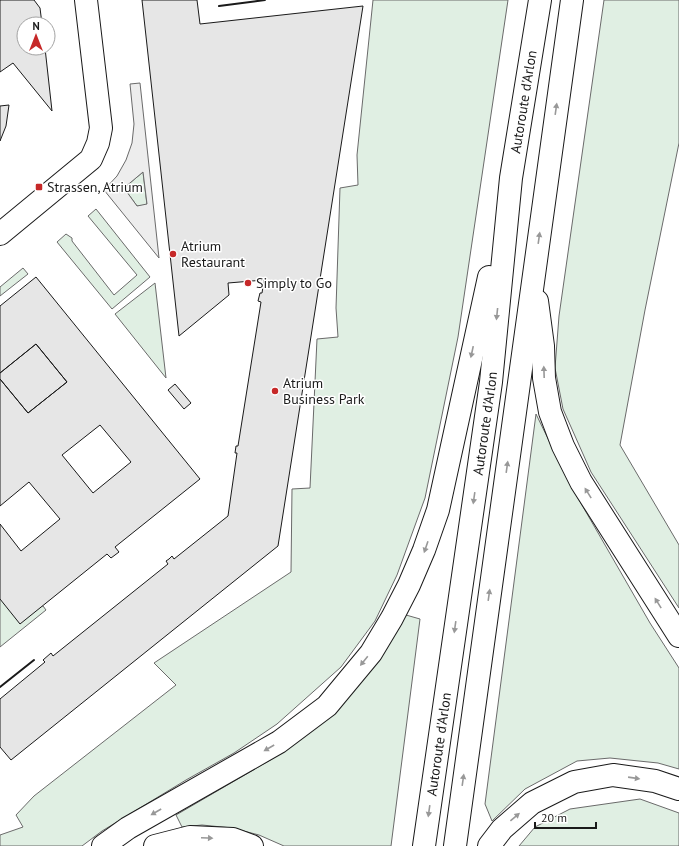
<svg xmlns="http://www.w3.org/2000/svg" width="679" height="846" viewBox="0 0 679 846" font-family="'PT Sans',sans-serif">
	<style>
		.green { fill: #e0efe3; stroke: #6a6a6a }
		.parking { fill: #ededed; stroke: #6a6a6a; fill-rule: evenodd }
		.building { fill: #e6e6e6; stroke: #1a1a1a; fill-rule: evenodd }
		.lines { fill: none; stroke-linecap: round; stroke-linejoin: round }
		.minor-casing { stroke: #1a1a1a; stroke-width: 24 }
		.highway-casing { stroke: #1a1a1a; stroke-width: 24 }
		.minor { stroke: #fff; stroke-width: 22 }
		.highway { stroke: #fff; stroke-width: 22 }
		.wall { stroke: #1a1a1a; stroke-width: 2 }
		.oneway { fill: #989898 }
		.poi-dot { fill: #c62828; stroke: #fff; stroke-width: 1.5 }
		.labels { text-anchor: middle; stroke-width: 3; stroke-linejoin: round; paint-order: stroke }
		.street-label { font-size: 14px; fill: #1a1a1a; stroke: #fff }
		.poi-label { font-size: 14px; fill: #1a1a1a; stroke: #fff; text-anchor: start }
	</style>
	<rect width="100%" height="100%" fill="#fff"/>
	<!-- green -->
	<path class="green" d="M373,0H508L458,337L425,498L397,575L375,621L341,667L277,724L234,753L186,780L102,831L82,846H0V835L23,827L16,815L34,796L176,685L154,663L291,572L292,489L310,488L317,339L338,337L336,308L340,188L358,185L357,155Z
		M604,0H679V143L645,310L620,445L679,545V608L591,472L563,409L555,368L559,316Z
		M143,172L147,205L137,206L124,188Z
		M96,209L150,277L112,309L57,242L66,234L72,238V241L114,295L137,275L88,216Z
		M23,268L28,274L0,296V287Z
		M155,283L166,378L115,314Z
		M536,414L571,486L650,623L679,668V769L658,763L610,758L577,761L525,789L492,821L485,804Z
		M0,599L43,606L46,610L0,647Z
		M406,615L420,619L391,846H284L259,835L232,828L202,825L182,827L176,815L272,759L304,737L383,651Z
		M640,799L679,813V846H519L535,827L570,809Z"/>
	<!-- parking -->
	<path class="parking" d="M140,83L159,258L104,190L117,176L126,160L132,143L134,124L130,84ZM143,172L147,204L137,206L124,188Z"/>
	<!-- building -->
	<path class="building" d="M0,0H34L40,8L42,24H24V48H45L52,111L13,63L0,72Z
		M142,0H197L200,24L363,6L278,546L11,760L0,747V699L45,662L43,660L51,653L53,656L168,564L166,561L169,559L172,556L174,559L228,516L237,453H235L236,446H238L261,302L258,301L260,293H262L264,280L228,283L229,295L179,336Z
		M9,105L6,126L0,141V106Z
		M36,277L200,479L115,547L119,552L111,558L107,554L20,624L0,599V524L21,551L60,519L29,482L0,506V379L28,413L67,382L36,344L0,373V306ZM100,425L131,462L93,493L62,455Z
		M36,344L67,382L28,413L0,379V373Z
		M175,384L191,403L184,409L168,390Z"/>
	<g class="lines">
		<!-- minor casing -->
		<g class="minor-casing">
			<path id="minor" d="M0,234L91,159L98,143L101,128L86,0"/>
		</g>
		<!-- highway casing -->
		<g class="highway-casing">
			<g id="highway">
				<path d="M537,301L543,346L544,378L550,412L563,446L581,482L679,636"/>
				<path d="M103,846L128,828L279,742L327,706L371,653L392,618L409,585L424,550L438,510L489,277"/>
				<path d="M155,846L190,837L233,839L252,846"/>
				<path id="s1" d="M424,846L491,382L511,178L540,0"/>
				<path d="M455,846L572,0"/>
				<path d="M489,846L502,829L532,803L574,782L613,775L655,781L679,789"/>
			</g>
		</g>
		<!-- minor -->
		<use href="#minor" class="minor"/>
		<!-- highway -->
		<use href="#highway" class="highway"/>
		<!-- wall -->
		<path class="wall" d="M219,6L265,0
			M0,687L34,660"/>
	</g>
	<!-- one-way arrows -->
	<defs><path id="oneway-solid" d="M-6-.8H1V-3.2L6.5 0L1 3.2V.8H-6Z"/></defs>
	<g class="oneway">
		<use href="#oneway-solid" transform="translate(556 109) rotate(-82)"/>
		<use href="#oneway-solid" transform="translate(539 238) rotate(-82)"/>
		<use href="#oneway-solid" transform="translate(497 314) rotate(96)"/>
		<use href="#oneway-solid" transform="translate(472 352) rotate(102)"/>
		<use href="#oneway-solid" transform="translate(544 372) rotate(-92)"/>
		<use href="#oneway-solid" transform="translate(507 467) rotate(-82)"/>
		<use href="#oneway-solid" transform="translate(588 493) rotate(-122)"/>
		<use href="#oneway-solid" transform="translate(474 498) rotate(98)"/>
		<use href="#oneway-solid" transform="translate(426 547) rotate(109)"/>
		<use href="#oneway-solid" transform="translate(489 595) rotate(-82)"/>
		<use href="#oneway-solid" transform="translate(658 603) rotate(-122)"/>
		<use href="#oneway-solid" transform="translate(455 627) rotate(98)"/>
		<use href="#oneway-solid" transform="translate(364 661) rotate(129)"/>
		<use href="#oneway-solid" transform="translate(269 748) rotate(150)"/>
		<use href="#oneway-solid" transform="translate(634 778) rotate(8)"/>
		<use href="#oneway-solid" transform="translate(463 780) rotate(-82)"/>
		<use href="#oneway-solid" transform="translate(429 811) rotate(98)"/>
		<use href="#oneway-solid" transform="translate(156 812) rotate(150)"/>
		<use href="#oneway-solid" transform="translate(515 817) rotate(-40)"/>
		<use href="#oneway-solid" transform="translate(207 838) rotate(3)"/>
	</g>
	<!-- markers -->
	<g class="poi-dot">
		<rect x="35" y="183" width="8" height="8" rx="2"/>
		<circle cx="173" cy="254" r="4"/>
		<circle cx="248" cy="283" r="4"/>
		<circle cx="275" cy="391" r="4"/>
	</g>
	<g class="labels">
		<!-- street labels -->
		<g class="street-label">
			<text dy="5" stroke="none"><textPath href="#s1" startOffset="751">Autoroute d'Arlon</textPath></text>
			<text dy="5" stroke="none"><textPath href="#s1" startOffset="427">Autoroute d'Arlon</textPath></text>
			<text dy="5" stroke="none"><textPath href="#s1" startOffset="103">Autoroute d'Arlon</textPath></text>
		</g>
		<!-- poi labels -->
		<g class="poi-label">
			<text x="47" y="192">Strassen, Atrium</text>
			<text x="181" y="251">Atrium<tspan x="181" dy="16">Restaurant</tspan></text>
			<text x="256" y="288">Simply to Go</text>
			<text x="283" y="388">Atrium<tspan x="283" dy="16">Business Park</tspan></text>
		</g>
	</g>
	<!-- north arrow -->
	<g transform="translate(36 36)"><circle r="19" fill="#ffffff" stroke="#a3a3a3"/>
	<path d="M0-3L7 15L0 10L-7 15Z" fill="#c62828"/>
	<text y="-6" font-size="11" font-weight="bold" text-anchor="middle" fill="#1a1a1a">N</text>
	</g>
	<!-- scale -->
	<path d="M535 822v6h61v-6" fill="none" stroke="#1a1a1a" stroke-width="2"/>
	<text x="541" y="822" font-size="12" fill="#1a1a1a" stroke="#ffffff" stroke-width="3" paint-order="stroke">20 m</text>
</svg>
